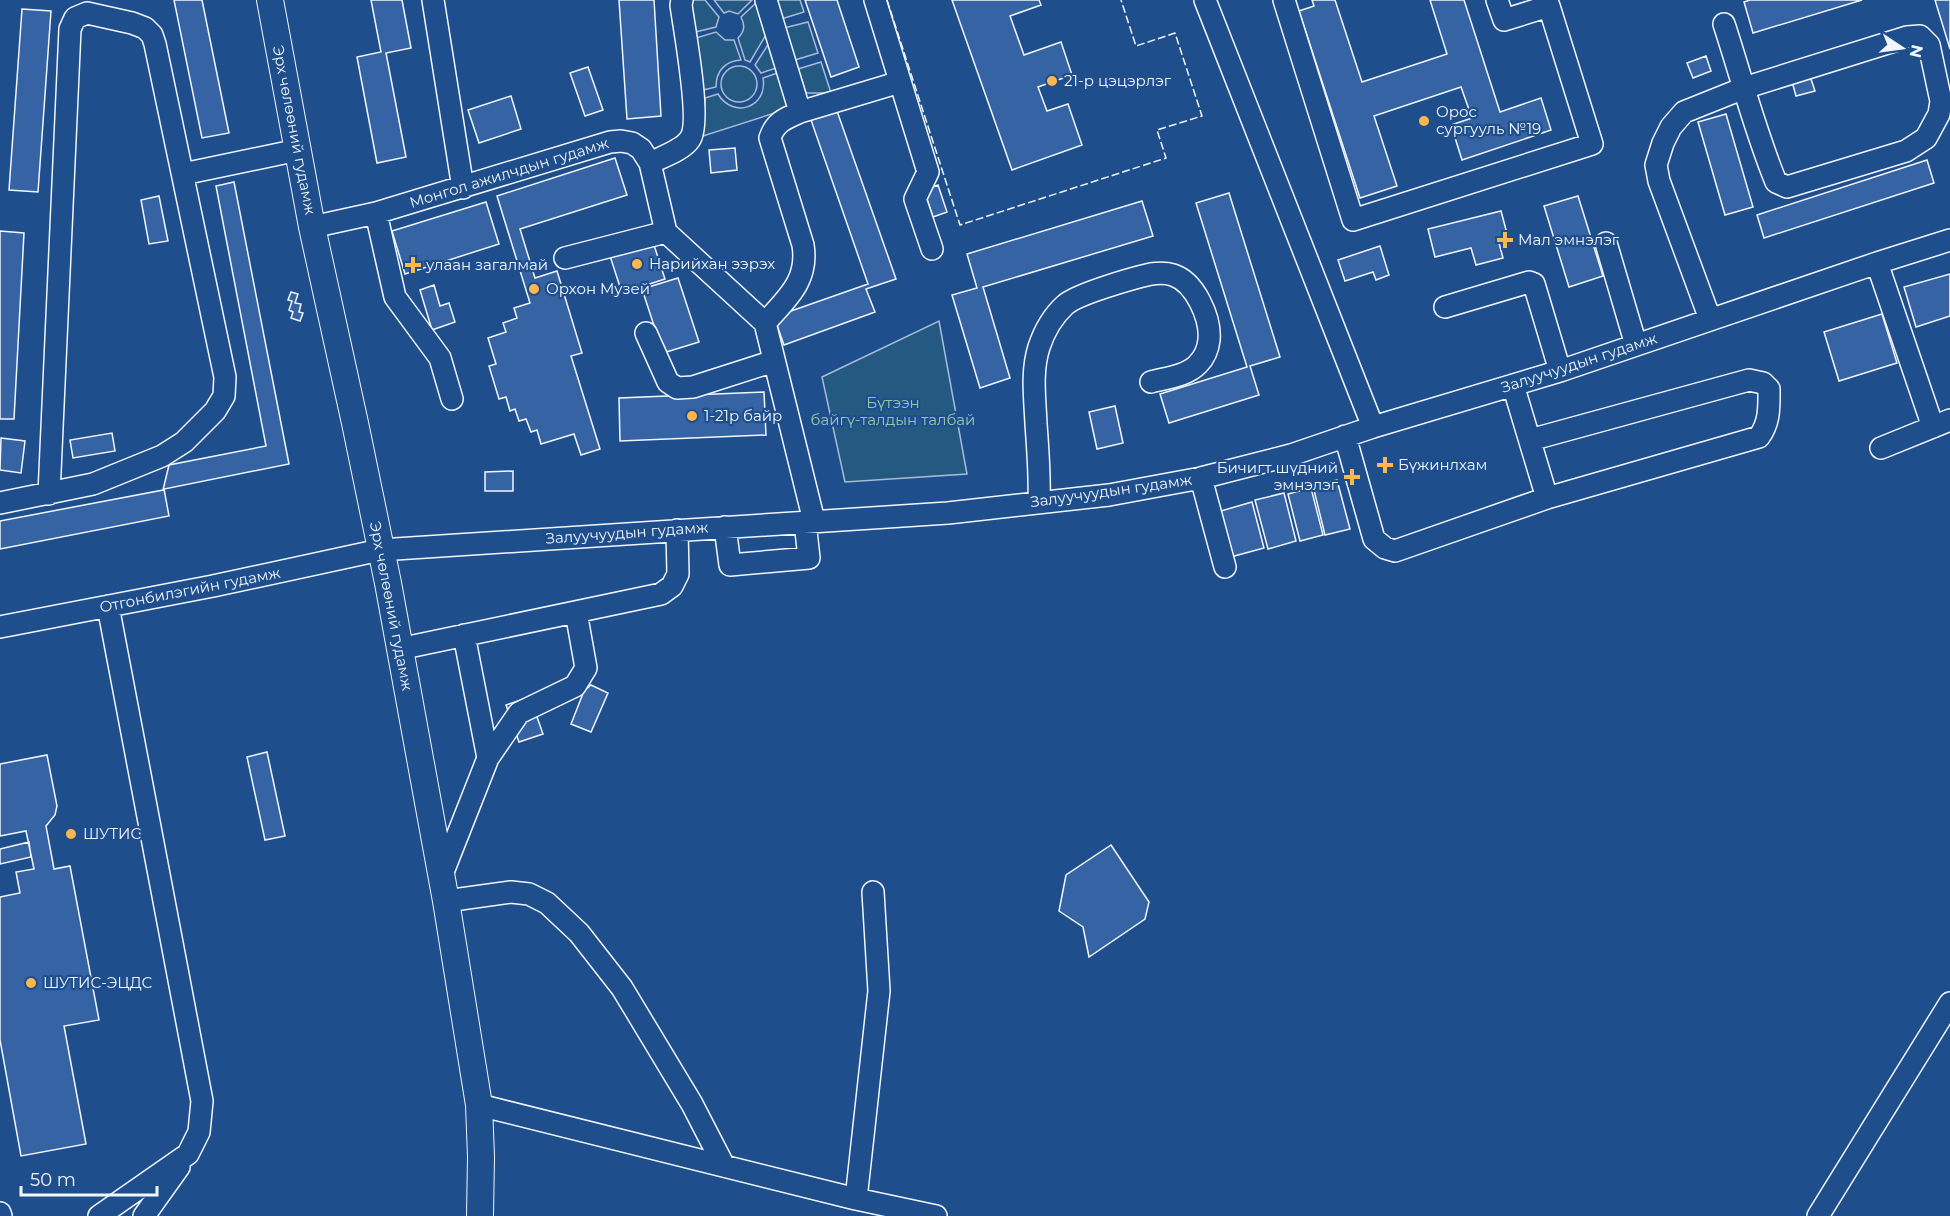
<svg xmlns="http://www.w3.org/2000/svg" width="1950" height="1216" viewBox="0 0 1950 1216" font-family="Montserrat,sans-serif">
	<style>
		.green { fill: #245a82; stroke: #a8bbd7; stroke-width: 1.5 }
		.building { fill: #3563a3; stroke: #f2f6ff; stroke-width: 1.5 }
		.lines { fill: none; stroke-linecap: round; stroke-linejoin: round }
		.minor-casing { stroke: #f2f6ff; stroke-width: 24 }
		.major-casing { stroke: #f2f6ff; stroke-width: 28 }
		.minor { stroke: #1f4e8c; stroke-width: 21 }
		.major { stroke: #1f4e8c; stroke-width: 26 }
		.fence { stroke: #f2f6ff; stroke-width: 1.5; stroke-dasharray: 8 3; stroke-linecap: butt }
		.poi-dot { fill: #ffb74d; stroke: #1f4e8c; stroke-width: 2 }
		.labels { text-anchor: middle; stroke-width: 4.5; stroke-linejoin: round; paint-order: stroke }
		.poi-label { font-size: 15px; fill: #f2f6ff; stroke: #1f4e8c; text-anchor: start }
		.street-label { font-size: 15px; fill: #f2f6ff; stroke: #1f4e8c }
		.park-label { font-size: 15px; fill: #97c8a6; stroke: #1f4e8c }
	</style>
	<rect width="100%" height="100%" fill="#1f4e8c"/>
	<!-- green -->
	<path class="green" d="M693,0H705L719,17L716,27L695,32L690,1Z
		M714,0H752L738,14L729,11L724,13Z
		M775,0H800L804,12L781,19Z
		M756,3L767,33L750,62L745,60L738,38C745,31 745,25 741,17Z
		M808,22L818,53L795,60L784,28Z
		M716,32L725,40H734L741,60C725,61 716,71 716,87L703,90L696,38Z
		M771,40L779,67L761,73L755,65Z
		M821,62L831,93H806L798,69Z
		M721 84a18 18 0 1 1 36 0a18 18 0 1 1-36 0Z
		M780,72L787,103L784,110L703,136L705,98L718,94C733,119 768,108 763,78Z
		M939,321L967,474L845,482L822,377Z"/>
	<!-- building -->
	<path class="building" d="M174,0H202L229,133L202,138Z
		M371,0H402L411,48L386,53L406,157L377,163L357,57L381,52Z
		M619,0H654L661,116L627,119Z
		M805,0H837L859,67L831,77Z
		M952,0H1039L1041,5L1010,16L1024,55L1061,42L1072,75L1038,87L1047,111L1068,104L1082,145L1012,170Z
		M1312,0H1335L1362,82L1447,54L1430,0H1464L1500,112L1541,98L1551,130L1462,160L1451,125L1472,118L1461,87L1374,116L1397,186L1360,198L1299,11L1314,6Z
		M1750,0H1862L1753,33L1744,2Z
		M1935,0H1950V49Z
		M22,9L51,11L38,192L9,190Z
		M1706,56L1711,71L1693,78L1687,63Z
		M588,67L603,110L585,116L570,73Z
		M1809,73L1815,91L1796,96L1791,78Z
		M511,96L521,129L479,143L468,110Z
		M837,111L896,279L866,289L875,312L784,345L774,317L868,284L811,120Z
		M1726,114L1753,207L1725,215L1698,122Z
		M735,148L737,170L711,173L709,150Z
		M615,158L627,195L520,229L535,278L557,271L582,353L571,356L600,449L581,455L574,434L541,444L537,430L531,432L526,419L519,421L515,409L510,411L506,397L499,399L489,366L496,364L488,338L506,332L503,323L517,318L514,308L530,303L497,196Z
		M1927,160L1934,183L1764,238L1757,215Z
		M234,182L289,464L164,489L169,516L0,549V521L163,490L169,465L266,446L216,186Z
		M938,185L947,212L933,217L924,190Z
		M1229,193L1280,357L1250,366L1259,395L1169,423L1160,394L1247,367L1196,203Z
		M159,196L168,241L149,244L141,200Z
		M1578,196L1603,276L1569,287L1544,206Z
		M1142,201L1153,236L983,287L1010,378L980,388L952,295L977,288L967,254Z
		M486,202L499,244L405,274L392,231Z
		M1501,211L1509,241L1499,243L1503,258L1476,265L1471,248L1435,257L1428,229Z
		M0,231L24,233L14,419H0Z
		M653,242L665,279L622,293L610,256Z
		M1380,246L1389,275L1376,280L1373,272L1345,281L1338,260Z
		M1950,274V316L1916,327L1904,287Z
		M678,278L699,342L663,353L642,289Z
		M434,285L440,306L449,303L455,322L432,330L420,290Z
		M291,292L298,294L295,303L301,304L299,312L303,313L300,321L291,318L293,312L289,310L292,301L288,300Z
		M1882,314L1897,363L1839,381L1824,332Z
		M764,392L766,435L620,441L619,398Z
		M1115,406L1123,443L1097,449L1089,412Z
		M112,433L115,451L73,458L70,440Z
		M1,438L25,441L21,473L0,470Z
		M513,471V491H485V472Z
		M1337,480L1350,529L1325,535L1313,486Z
		M1311,488L1323,535L1300,541L1288,494Z
		M1284,493L1296,541L1268,549L1255,500Z
		M1252,502L1264,548L1227,558L1214,513Z
		M591,685L608,693L591,732L571,724L584,691Z
		M530,697L543,734L519,742L506,705Z
		M267,752L285,836L265,840L247,757Z
		M47,755L57,806L55,815L46,826L54,869L70,866L99,1020L64,1026L86,1144L21,1156L0,1040V897L20,893L16,872L34,869L26,831L0,836V764Z
		M29,842L31,857L0,864V849Z
		M1111,845L1149,902L1145,919L1089,957L1083,927L1059,911L1066,875Z"/>
	<g class="lines">
		<!-- minor casing -->
		<g class="minor-casing">
			<path id="minor" d="M433,0L463,188
				M875,0L928,172L915,199L932,249
				M1205,0L1373,427
				M1284,0L1353,220L1592,144L1549,6L1504,20L1497,0
				M800,112L900,82
				M650,163C662,157 683,150 690,139C702,122 684,28 681,5L682,0
				M183,174L298,150
				M376,213L395,297L440,358L452,399
				M312,227L376,213L610,142L621,141L632,143L641,149L650,163L666,232L765,323L814,521
				M1606,243L1636,345
				M565,258L666,232
				M1877,263L1933,427
				M1445,307L1529,282L1534,284L1560,371
				M1710,319L1659,181L1656,165L1663,143L1671,127L1684,112L1744,88L1907,37L1920,36L1929,45L1941,101L1939,114L1926,138L1906,151L1787,187L1776,182C1755,131 1741,76 1724,24
				M765,323C786,299 809,281 803,245L770,138C775,122 786,118 800,112L766,0
				M646,333L668,382L677,388L693,387L774,361
				M1345,436L1374,539L1385,548L1395,551L1547,498L1513,385
				M1530,440L1749,380L1763,383L1769,389C1769,407 1770,422 1759,437L1547,498
				M1881,448L1950,420
				M1201,478L1225,567
				M1039,502C1040,476 1038,450 1036,424C1035,399 1031,372 1039,347C1044,332 1053,316 1065,305C1077,294 1133,278 1151,274C1158,273 1167,273 1173,275C1195,282 1211,318 1209,340C1208,349 1204,358 1198,364C1187,376 1166,378 1151,382
				M0,503L93,484L162,456L184,442L215,411L224,396L225,377L155,44L152,35L145,28L132,23L87,13L75,18L70,29L49,494
				M725,527L730,565L809,558L805,522
				M0,627L213,586L380,550L948,513L1109,495L1201,478L1291,455L1373,427L1560,371L1877,263L1950,240
				M399,649L661,594L672,586L678,574L677,530
				M488,758L519,713L575,686L586,668L576,612
				M441,877L488,758L464,635
				M446,901L511,892L529,894L547,903L579,933L622,988L692,1104L724,1166
				M479,1105L856,1199L936,1216
				M856,1199L879,991L873,892
				M0,1213L1,1216
				M99,1216L188,1154L199,1132L202,1101L108,606
				M144,1216L179,1167
				M1818,1216L1950,1003"/>
		</g>
		<!-- major casing -->
		<g class="major-casing">
			<path id="major" d="M270,0L312,227L355,423L388,583L446,901L479,1105L481,1157L480,1216"/>
		</g>
		<!-- minor -->
		<use href="#minor" class="minor"/>
		<!-- major -->
		<use href="#major" class="major"/>
		<!-- fence -->
		<path class="fence" d="M887,0L960,225L1166,158L1157,130L1202,116L1175,33L1136,46L1121,0"/>
	</g>
	<!-- markers -->
	<g class="poi-dot">
		<circle cx="1052" cy="81" r="6"/>
		<circle cx="1424" cy="121" r="6"/>
		<path d="M1502 231h6v6h6v6h-6v6h-6v-6h-6v-6h6z"/>
		<circle cx="637" cy="264" r="6"/>
		<path d="M410 256h6v6h6v6h-6v6h-6v-6h-6v-6h6z"/>
		<circle cx="534" cy="289" r="6"/>
		<circle cx="692" cy="416" r="6"/>
		<path d="M1382 456h6v6h6v6h-6v6h-6v-6h-6v-6h6z"/>
		<path d="M1349 468h6v6h6v6h-6v6h-6v-6h-6v-6h6z"/>
		<circle cx="71" cy="834" r="6"/>
		<circle cx="31" cy="983" r="6"/>
	</g>
	<g class="labels">
		<!-- poi labels -->
		<g class="poi-label">
			<text x="1064" y="86">21-р цэцэрлэг</text>
			<text x="1436" y="117">Орос<tspan x="1436" dy="17">сургууль №19</tspan></text>
			<text x="1518" y="245">Мал эмнэлэг</text>
			<text x="649" y="269">Нарийхан ээрэх</text>
			<text x="426" y="270">улаан загалмай</text>
			<text x="546" y="294">Орхон Myзей</text>
			<text x="704" y="421">1-21р байр</text>
			<text x="1398" y="470">Бүжинлхам</text>
			<text x="1338" y="473" text-anchor="end">Бичигт шүдний<tspan x="1338" dy="17">эмнэлэг</tspan></text>
			<text x="83" y="839">ШУТИС</text>
			<text x="43" y="988">ШУТИС-ЭЦДС</text>
		</g>
		<!-- street labels -->
		<g class="street-label">
			<text transform="translate(294 130) rotate(79)" y="5">Эрх чөлөөний гудамж</text>
			<text transform="translate(509 173) rotate(-17)" y="5">Монгол ажилчдын гудамж</text>
			<text transform="translate(1579 363) rotate(-18)" y="5">Залуучуудын гудамж</text>
			<text transform="translate(1111 491) rotate(-8)" y="5">Залуучуудын гудамж</text>
			<text transform="translate(627 533) rotate(-4)" y="5">Залуучуудын гудамж</text>
			<text transform="translate(190 590) rotate(-11)" y="5">Отгонбилэгийн гудамж</text>
			<text transform="translate(391 606) rotate(79)" y="5">Эрх чөлөөний гудамж</text>
		</g>
		<!-- park labels -->
		<g class="park-label">
			<text x="893" y="408">Бүтээн<tspan x="893" dy="17">байгү-талдын талбай</tspan></text>
		</g>
	</g>
	<!-- north arrow -->
	<g transform="translate(1902 48) rotate(103)" stroke="#1f4e8c" stroke-width="4.5" paint-order="stroke">
	<path d="M0-4.5L10 22L0 15L-10 22Z" fill="#f2f6ff"/>
	<text y="-9" font-size="16" font-weight="bold" text-anchor="middle" fill="#f2f6ff">N</text>
	</g>
	<!-- scale -->
	<path d="M21 1186v9h136v-9" fill="none" stroke="#f2f6ff" stroke-width="3"/>
	<text x="30" y="1186" font-size="18" fill="#f2f6ff" stroke="#1f4e8c" stroke-width="4.5" paint-order="stroke">50 m</text>
</svg>
